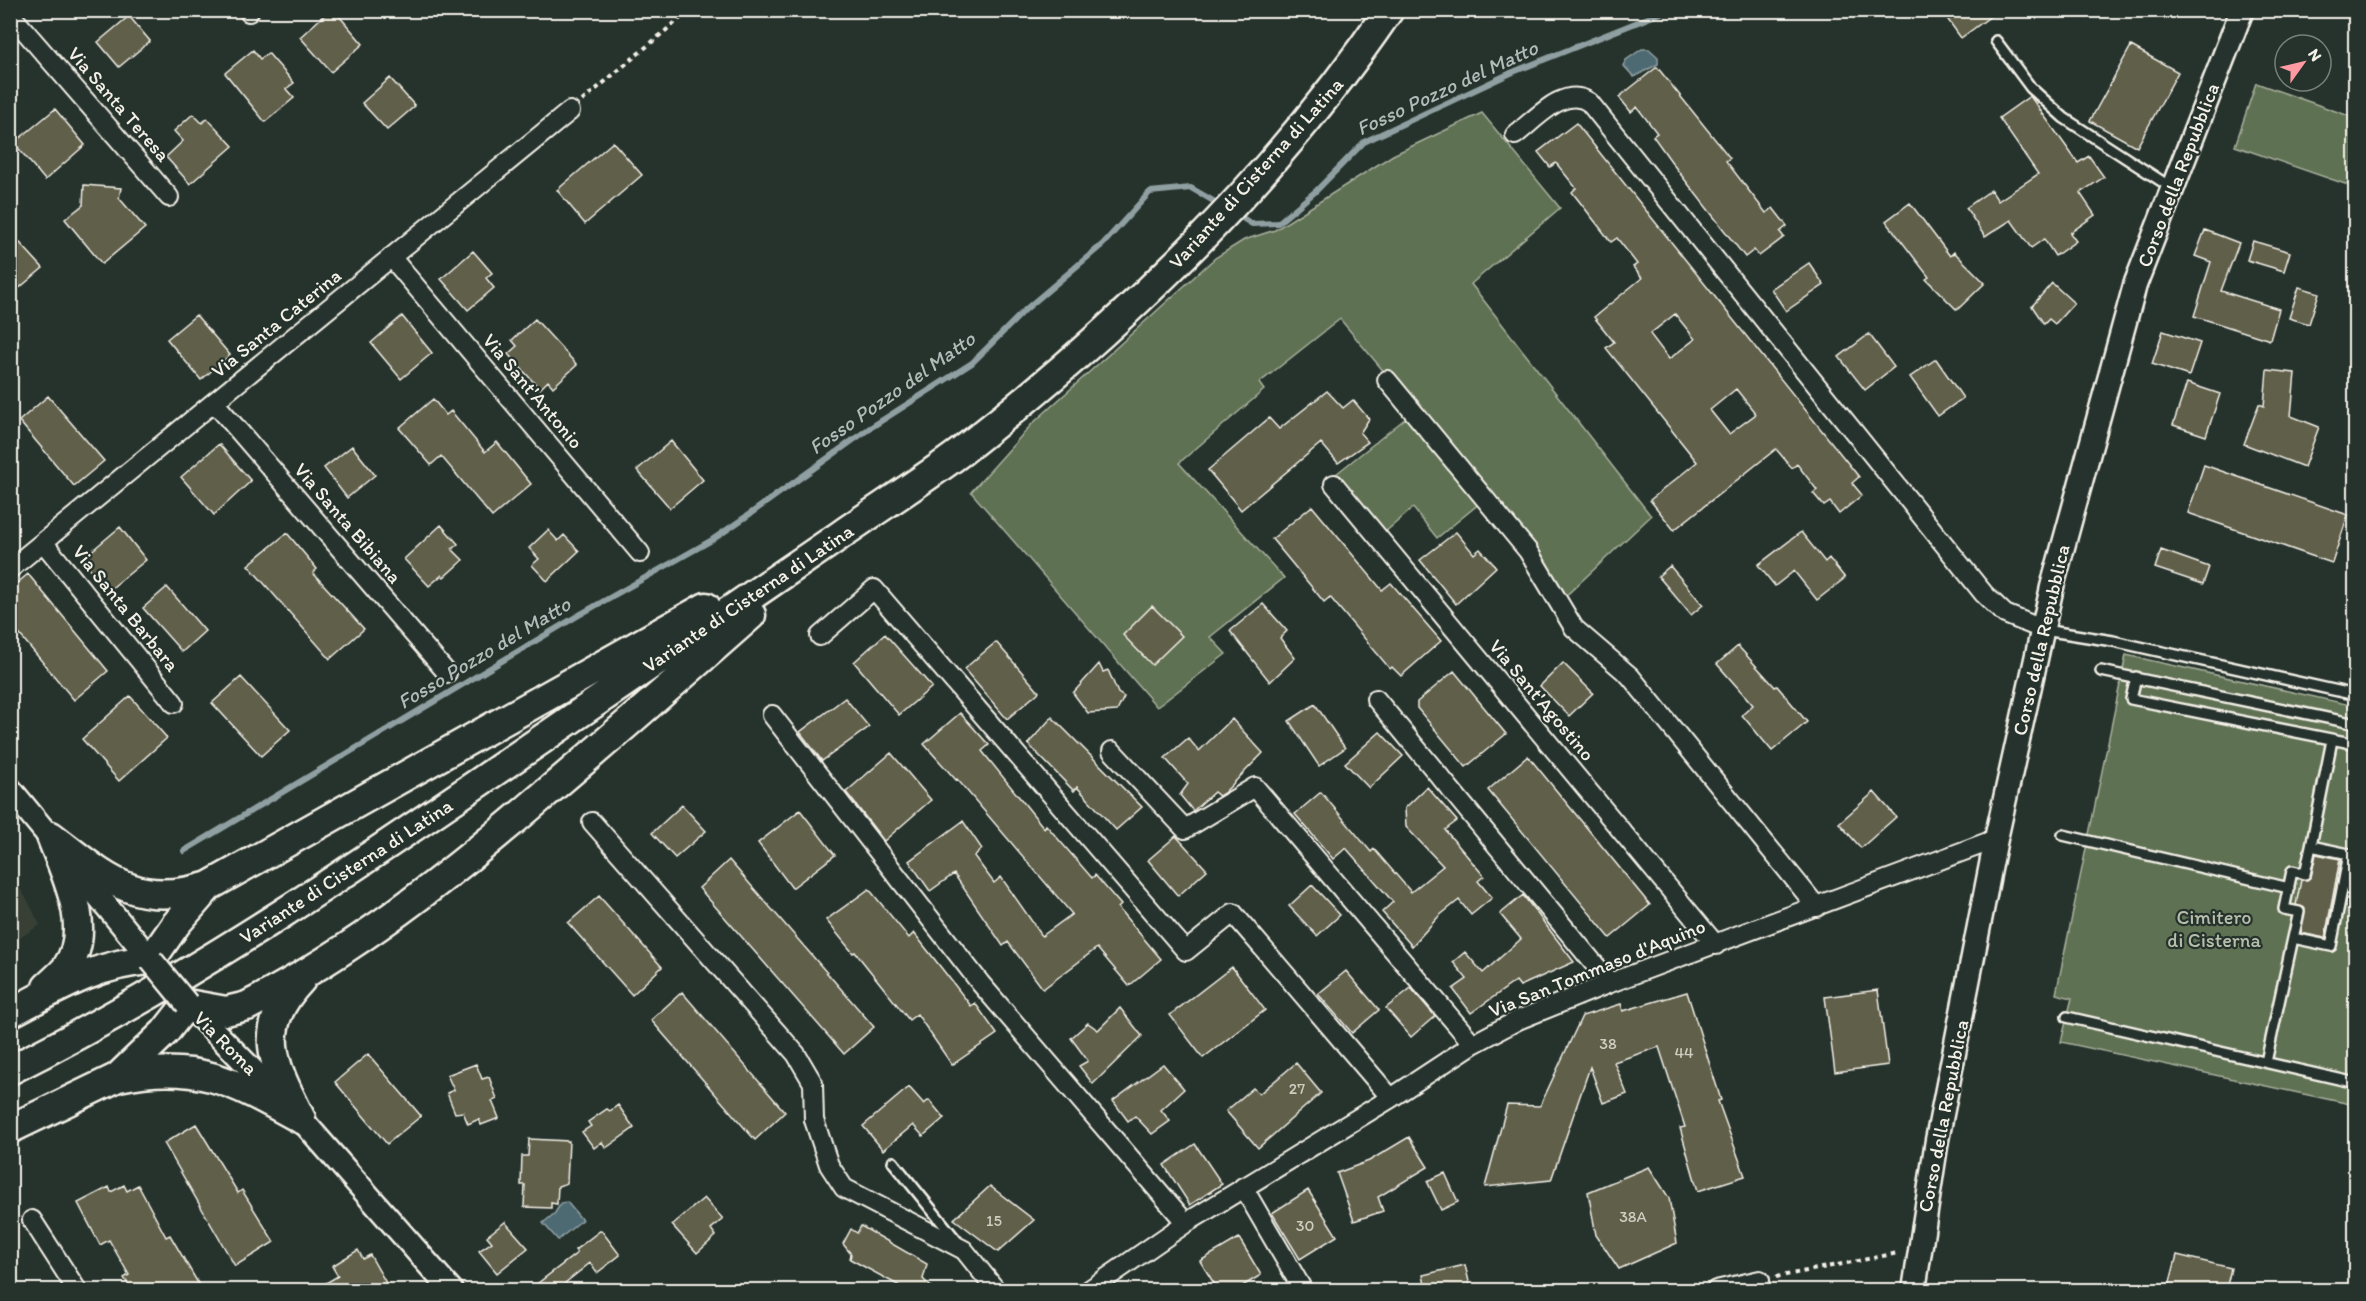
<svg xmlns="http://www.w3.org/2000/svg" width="2366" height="1301" viewBox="0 0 2366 1301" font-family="Itim,sans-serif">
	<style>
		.built { fill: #374036 }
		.green { fill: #5f7153; stroke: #aab19e; stroke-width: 1.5 }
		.water { fill: #4d6a73; stroke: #90a0a2; stroke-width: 1.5 }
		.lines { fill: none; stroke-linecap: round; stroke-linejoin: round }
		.stream { stroke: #90a0a2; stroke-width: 6 }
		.building { fill: #605e4a; stroke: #f4f1e8; stroke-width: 1.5; fill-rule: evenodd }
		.service-casing { stroke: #f4f1e8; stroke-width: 14 }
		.minor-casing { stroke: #f4f1e8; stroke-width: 22 }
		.tertiary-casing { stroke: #f4f1e8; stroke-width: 27 }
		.primary-casing { stroke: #f4f1e8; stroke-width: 33 }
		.path { stroke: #f4f1e8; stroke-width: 4; stroke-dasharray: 4.5 4.5; stroke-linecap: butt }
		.service { stroke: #26332d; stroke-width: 9 }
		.minor { stroke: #26332d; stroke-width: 18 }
		.tertiary { stroke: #26332d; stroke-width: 22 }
		.primary { stroke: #26332d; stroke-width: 28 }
		.tertiary-bridge-casing { stroke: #f4f1e8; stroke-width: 27; stroke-linecap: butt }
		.tertiary-bridge { stroke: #26332d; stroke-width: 22 }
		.labels { text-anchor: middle; stroke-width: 4.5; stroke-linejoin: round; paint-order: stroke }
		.number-label { font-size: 16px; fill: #cfccc0 }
		.street-label { font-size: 20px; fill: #f4f1e8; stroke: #26332d }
		.park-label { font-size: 20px; fill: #b8beac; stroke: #26332d }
		.water-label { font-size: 21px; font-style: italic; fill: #b1bbb9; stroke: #26332d }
	</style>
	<rect width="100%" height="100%" fill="#26332d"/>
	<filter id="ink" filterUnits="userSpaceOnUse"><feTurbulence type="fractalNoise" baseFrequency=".0167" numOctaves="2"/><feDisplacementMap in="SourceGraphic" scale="12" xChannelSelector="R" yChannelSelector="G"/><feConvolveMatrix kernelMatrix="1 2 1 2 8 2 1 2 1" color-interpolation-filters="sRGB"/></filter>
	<g filter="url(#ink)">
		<!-- built -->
		<path class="built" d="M11,876L27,899L40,925L11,943Z"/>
		<!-- green -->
		<path class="green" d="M2256,83L2355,118V172L2351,186L2235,146Z
			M1482,113L1560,208L1471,284L1651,516L1555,606L1539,574L1480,503L1437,538L1413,508L1384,533L1336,474L1416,410L1340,319L1259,383L1264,390L1179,463L1284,578L1210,637L1226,654L1157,707L971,492L1032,424L1215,258L1244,240L1275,230L1393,155Z
			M2126,655L2355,706V1105L2061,1042L2072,998L2056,994Z"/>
		<!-- water -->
		<path class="water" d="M1642,49H1649L1658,57V64L1634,77L1624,66L1626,60Z
			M567,1202L582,1220L558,1240L543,1223L555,1213L561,1203Z"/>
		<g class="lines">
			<!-- stream -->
			<path class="stream" d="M1236,214L1252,224L1278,223L1316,191L1364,142L1513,72L1668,10
				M184,851L579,615L712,540L747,516L870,428L972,363L1026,309L1103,244L1150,192L1191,188L1222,206"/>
		</g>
		<!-- building -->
		<path class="building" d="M330,10H334L363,44L331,72L300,37Z
			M1941,10H1999L1961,38Z
			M129,16L150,41L119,67L98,42Z
			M2131,46L2178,72L2137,147L2090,121Z
			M253,50L260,59L268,53L294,83L286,89L294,98L265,122L225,73Z
			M1657,67L1730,158L1726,161L1766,213L1773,208L1787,226L1780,232L1784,237L1759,256L1754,250L1745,257L1678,171L1653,136L1657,133L1637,107L1631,112L1619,97Z
			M390,78L415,106L387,130L362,103Z
			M2030,96L2078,163L2089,156L2104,177L2080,193L2095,215L2070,233L2076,241L2055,256L2044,239L2031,248L2011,220L1985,237L1966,208L1991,190L1998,201L2038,174L1999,118Z
			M55,109L85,145L45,180L14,143Z
			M193,114L202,123L207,118L233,146L190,184L166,157L183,141L174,131Z
			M1576,123L1859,477L1852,483L1862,495L1839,514L1830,502L1824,506L1813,493L1817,490L1797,464L1792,468L1776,449L1674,530L1650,500L1697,462L1606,348L1614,342L1594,317L1642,278L1633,267L1637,264L1617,238L1611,242L1572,192L1576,188L1556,163L1550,167L1538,152ZM1675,314L1695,339L1669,359L1650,334ZM1736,389L1756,414L1729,434L1710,410Z
			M613,142L642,175L585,224L557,190Z
			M84,185L121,188L119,198L145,228L102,264L65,219L83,205Z
			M1910,203L1950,256L1954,252L1985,283L1957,310L1926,279L1929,277L1886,221Z
			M2205,230L2239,243L2221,291L2279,309L2270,340L2194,316L2211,262L2195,256Z
			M10,232L43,268L18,289L10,281Z
			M2253,241L2290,252L2284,271L2247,260Z
			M473,251L492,273L486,278L494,288L468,310L441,279Z
			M1809,263L1824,285L1786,311L1771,289Z
			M2052,283L2074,303L2055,324L2049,319L2044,324L2032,306Z
			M2299,287L2319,293L2309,324L2289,318Z
			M196,315L230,355L201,380L167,339Z
			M402,316L432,353L401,379L371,343Z
			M535,319L577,365L553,387L548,381L540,389L508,354L517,346L512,340Z
			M2163,331L2200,343L2189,376L2152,364Z
			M1869,334L1894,367L1865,390L1839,357Z
			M1936,359L1963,398L1938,416L1910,377Z
			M2267,370L2295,373L2291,416L2319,427L2304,467L2244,444L2259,404L2264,406Z
			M2187,383L2220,394L2206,436L2173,425Z
			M1327,391L1343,408L1353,400L1369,419L1360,433L1368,442L1338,463L1321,443L1241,510L1208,470L1269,418L1279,429Z
			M48,396L104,461L74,486L19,421Z
			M433,399L446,415L451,411L485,452L497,442L531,484L492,517L441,456L431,465L399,428Z
			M671,441L703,480L670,508L637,470Z
			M219,444L251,481L214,515L181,477Z
			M352,446L375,475L347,498L324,468Z
			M2204,465L2348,515L2332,563L2188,513Z
			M1312,506L1382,590L1391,583L1441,641L1401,676L1392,667L1390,669L1330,597L1324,602L1272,539Z
			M441,525L458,544L452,549L463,560L444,577L442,575L429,586L404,559Z
			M120,527L146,560L108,591L82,559Z
			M548,530L558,541L564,535L579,551L547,581L532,565L539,559L529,548Z
			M1456,532L1474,554L1480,549L1496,567L1456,604L1420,560Z
			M1801,532L1825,562L1829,558L1845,578L1817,600L1794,571L1775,586L1758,565Z
			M287,533L317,569L313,573L364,629L330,659L248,565Z
			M2161,550L2209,567L2203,584L2155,568Z
			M1670,566L1703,605L1691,615L1658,576Z
			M28,574L108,671L74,700L10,623V589Z
			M167,587L205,631L182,652L143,608Z
			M1263,604L1287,631L1280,638L1295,658L1270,682L1230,631Z
			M1152,606L1182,636L1152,665L1123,635Z
			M885,634L932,687L899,715L854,662Z
			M996,642L1039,692L1007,719L964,669Z
			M1738,646L1775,687L1777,686L1807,722L1772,751L1742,715L1753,705L1717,664Z
			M1563,663L1593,693L1569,716L1540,686Z
			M1099,664L1103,672L1108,670L1118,693L1124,697L1117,711L1088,713L1073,693Z
			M1454,671L1506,734L1466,767L1417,708V702Z
			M241,677L290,730L261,756L212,703Z
			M130,696L167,738L119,781L82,739Z
			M845,698L869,727L822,761L800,732Z
			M1315,704L1345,748L1319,766L1289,721Z
			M960,713L989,745L982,751L1044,828L1046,825L1092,878L1095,875L1121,905L1118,908L1161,959L1129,986L1097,948L1043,989L1008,942L1003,946L954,874L930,891L909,861L963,821L982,849L974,856L994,883L1001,877L1042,936L1072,914L957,779L956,780L924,744Z
			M1052,717L1142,807L1116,830L1077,787L1074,791L1028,744Z
			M1232,719L1263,753L1224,793L1219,796L1214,792L1193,811L1180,795L1188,784L1165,758L1188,738L1199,751Z
			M1380,732L1403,756L1369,788L1345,763Z
			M891,753L931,800L884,841L846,792Z
			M1528,756L1650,905L1610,938L1488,790Z
			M1427,787L1457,821L1445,830L1484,876L1478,881L1492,898L1471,915L1459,900L1439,916L1412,946L1382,912L1393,902L1346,848L1333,859L1295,814L1321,792L1371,852L1374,849L1411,892L1443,866L1406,827L1405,808Z
			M1874,792L1896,817L1861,848L1839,823Z
			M682,805L706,831L675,858L652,833Z
			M800,810L835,855L792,888L758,843Z
			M1176,836L1207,870L1178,896L1148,860Z
			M2316,854L2340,859L2325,938L2301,933L2305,908L2296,905L2301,880L2311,877Z
			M729,860L874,1027L844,1054L699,888Z
			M1312,885L1340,915L1317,936L1289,906Z
			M869,889L909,938L914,933L971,1006L975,1003L997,1034L952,1065L917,1014L909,1020L855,952L853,953L826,920Z
			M1523,895L1574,962L1520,986L1516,981L1471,1013L1453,989L1467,979L1453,962L1465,952L1483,973L1521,939L1500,914Z
			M599,896L662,967L632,995L568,923Z
			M1232,967L1265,1010L1203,1058L1170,1015Z
			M1346,971L1379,1010L1352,1033L1318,994Z
			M1411,988L1435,1016L1411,1037L1386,1008Z
			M1878,990L1888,1065L1835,1072L1825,997Z
			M682,992L785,1112L755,1140L651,1020Z
			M1687,992L1721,1100L1718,1101L1745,1176L1698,1191L1680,1128L1685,1127L1659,1047L1614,1062L1627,1094L1603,1103L1590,1067L1551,1180L1485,1187L1507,1105L1540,1106L1582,1016L1621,1004L1623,1011Z
			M1120,1008L1142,1036L1093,1084L1079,1066L1088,1061L1071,1038L1088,1023L1098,1030Z
			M368,1054L421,1116L387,1144L335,1082Z
			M1296,1063L1321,1093L1258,1148L1226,1111L1253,1088L1259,1094Z
			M476,1064L482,1079L489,1077L497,1099L492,1101L499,1118L481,1125L479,1119L468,1124L463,1112L455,1113L447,1093L454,1090L447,1075Z
			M1163,1064L1184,1089L1161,1110L1170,1121L1152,1134L1135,1116L1128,1121L1113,1101Z
			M909,1087L924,1104L929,1100L944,1118L923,1136L913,1125L883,1150L863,1126Z
			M618,1105L634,1128L606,1148L602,1142L594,1148L582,1132L591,1126L588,1122L607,1109L610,1111Z
			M196,1124L238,1193L242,1190L274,1242L235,1266L164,1143Z
			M1409,1137L1428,1167L1378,1197L1383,1211L1354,1221L1337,1173L1369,1161Z
			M529,1139L569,1141L567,1183L558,1186L557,1204L551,1203V1208L524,1207L525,1185H521L522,1156H528Z
			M1195,1144L1222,1184L1190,1205L1164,1165Z
			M1649,1167L1669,1198L1677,1243L1619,1269L1596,1235L1588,1192Z
			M1445,1173L1458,1202L1441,1210L1427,1181Z
			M124,1185L127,1191L138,1185L166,1237L170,1235L202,1290H132L124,1278L129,1275L109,1240L100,1245L78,1203L109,1187L111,1192Z
			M990,1186L1034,1220L998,1252L954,1219Z
			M1308,1190L1337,1236L1300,1259L1272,1213Z
			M704,1198L723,1219L711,1229L716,1236L697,1253L672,1225Z
			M505,1222L528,1248L497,1273L479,1251L492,1242L487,1236Z
			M861,1226L927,1264L923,1279L934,1290H907L850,1259L851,1254L843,1244L851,1229L857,1233Z
			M601,1230L620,1255L597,1273L590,1263L565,1283L571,1290H529L577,1253L575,1250Z
			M1239,1238L1261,1275L1236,1290H1218L1200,1261Z
			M358,1250L363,1259L370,1255L390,1290H314L338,1276L332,1266Z
			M2177,1255L2231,1268L2226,1290H2168Z
			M1465,1265L1471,1290H1426L1423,1275Z"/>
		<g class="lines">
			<!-- service casing -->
			<g class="service-casing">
				<path id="service" d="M1996,41L2031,88L2064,118L2172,188
					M2044,630L2113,641L2356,695
					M2101,671L2356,724
					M2136,677L2131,699L2356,744
					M2063,835L2289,888
					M2311,846L2349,854L2331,946L2293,938L2299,912L2284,909L2292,871L2305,874Z
					M2311,846L2332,740
					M2067,1017L2356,1083
					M2266,1062L2293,938
					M893,1162L957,1241"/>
			</g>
			<!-- minor casing -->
			<g class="minor-casing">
				<path id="minor" d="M248,10L249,12
					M10,14L169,197
					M1515,135C1535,120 1564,85 1589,102L1984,594L2005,614L2042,629
					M391,257L640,553
					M1387,380L1528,551L1574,628L1630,676L1817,907
					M214,402L447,673
					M1334,484L1716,945
					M43,542L174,703
					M10,569L570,111
					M820,636L874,589L1186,951L1233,913L1391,1098
					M1376,699L1610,983
					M772,715L981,984L1186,1223
					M1112,751L1185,829L1255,787L1473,1044
					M592,822L796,1054L813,1083L814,1120L829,1165L844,1188L964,1250L996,1290
					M1243,1187L1303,1290
					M32,1220L77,1290
					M1089,1290L1186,1223L1391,1098L1473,1044L1518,1020L1610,983L1996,839
					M1716,1290L1760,1280"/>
			</g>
			<!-- tertiary casing -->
			<g class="tertiary-casing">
				<path id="tertiary" d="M10,789L151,960
					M187,1004L301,1119L451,1290
					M1914,1290L1937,1140L1996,839L2052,587L2135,285L2242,10"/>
			</g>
			<!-- primary casing -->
			<g class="primary-casing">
				<path id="primary" d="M51,836C106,878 135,909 209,886
					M301,980C254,1030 274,1065 301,1119
					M47,987C54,980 62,974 67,967C94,928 65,874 51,836
					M10,1013C56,989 98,963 151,960L176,924L209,886L706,607
					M10,1070C218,966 408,831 599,700C679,645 759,591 839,536C879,508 922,481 962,451C1124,324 1273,181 1389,10
					M118,1077C197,1060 234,1082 301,1119
					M10,1129L118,1077L165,1032L187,1004L226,1011L247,1006C354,951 448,877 539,799C610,739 681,677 751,615"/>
			</g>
			<!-- path -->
			<path class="path" d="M582,101L690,10
				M1776,1277L1898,1253"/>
			<!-- service -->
			<use href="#service" class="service"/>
			<!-- minor -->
			<use href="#minor" class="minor"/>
			<!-- tertiary -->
			<use href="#tertiary" class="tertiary"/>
			<!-- primary -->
			<use href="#primary" class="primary"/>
			<!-- tertiary-bridge casing -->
			<g class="tertiary-bridge-casing">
				<path id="tertiary-bridge" d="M151,960L187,1004"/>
			</g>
			<!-- tertiary-bridge -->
			<use href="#tertiary-bridge" class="tertiary-bridge"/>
		</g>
	</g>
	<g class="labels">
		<!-- number labels -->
		<g class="number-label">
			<text x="1608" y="1049">38</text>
			<text x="1684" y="1058">44</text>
			<text x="1297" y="1094">27</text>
			<text x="1633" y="1222">38A</text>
			<text x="994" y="1226">15</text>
			<text x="1305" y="1231">30</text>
		</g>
		<!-- street labels -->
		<g class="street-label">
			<text transform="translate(119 104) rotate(49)" y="7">Via Santa Teresa</text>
			<text transform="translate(1256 173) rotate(-48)" y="7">Variante di Cisterna di Latina</text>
			<text transform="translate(2178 175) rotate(-69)" y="7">Corso della Repubblica</text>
			<text transform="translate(276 323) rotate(-39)" y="7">Via Santa Caterina</text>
			<text transform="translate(533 391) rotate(50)" y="7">Via Sant'Antonio</text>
			<text transform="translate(348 523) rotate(49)" y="7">Via Santa Bibiana</text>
			<text transform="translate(748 598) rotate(-34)" y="7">Variante di Cisterna di Latina</text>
			<text transform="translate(126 608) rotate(51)" y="7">Via Santa Barbara</text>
			<text transform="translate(2041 640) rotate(-77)" y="7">Corso della Repubblica</text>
			<text transform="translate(1542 700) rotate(50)" y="7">Via Sant'Agostino</text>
			<text transform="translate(346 871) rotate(-33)" y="7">Variante di Cisterna di Latina</text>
			<text transform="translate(1597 968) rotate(-22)" y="7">Via San Tommaso d'Aquino</text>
			<text transform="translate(226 1043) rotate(45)" y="7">Via Roma</text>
			<text transform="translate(1943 1116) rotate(-79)" y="7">Corso della Repubblica</text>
		</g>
		<!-- park labels -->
		<g class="park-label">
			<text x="2214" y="924">Cimitero<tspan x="2214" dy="23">di Cisterna</tspan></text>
		</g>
		<!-- water labels -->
		<g class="water-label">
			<text transform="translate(1447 88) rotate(-25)" y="7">Fosso Pozzo del Matto</text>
			<text transform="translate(892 393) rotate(-35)" y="7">Fosso Pozzo del Matto</text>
			<text transform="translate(484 653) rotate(-31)" y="7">Fosso Pozzo del Matto</text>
		</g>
	</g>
	<!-- margin -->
	<rect width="2366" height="1301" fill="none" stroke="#26332d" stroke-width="36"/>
	<rect x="18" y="18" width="2330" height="1265" fill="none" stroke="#f4f1e8" stroke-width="2" filter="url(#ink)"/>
	<!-- north arrow -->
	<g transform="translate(2303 63) rotate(56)"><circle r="28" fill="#26332d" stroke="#787f78" stroke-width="1.5"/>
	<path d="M0-4.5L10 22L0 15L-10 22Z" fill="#ff9aa2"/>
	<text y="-9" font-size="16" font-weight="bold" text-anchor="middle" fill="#f4f1e8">N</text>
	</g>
</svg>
